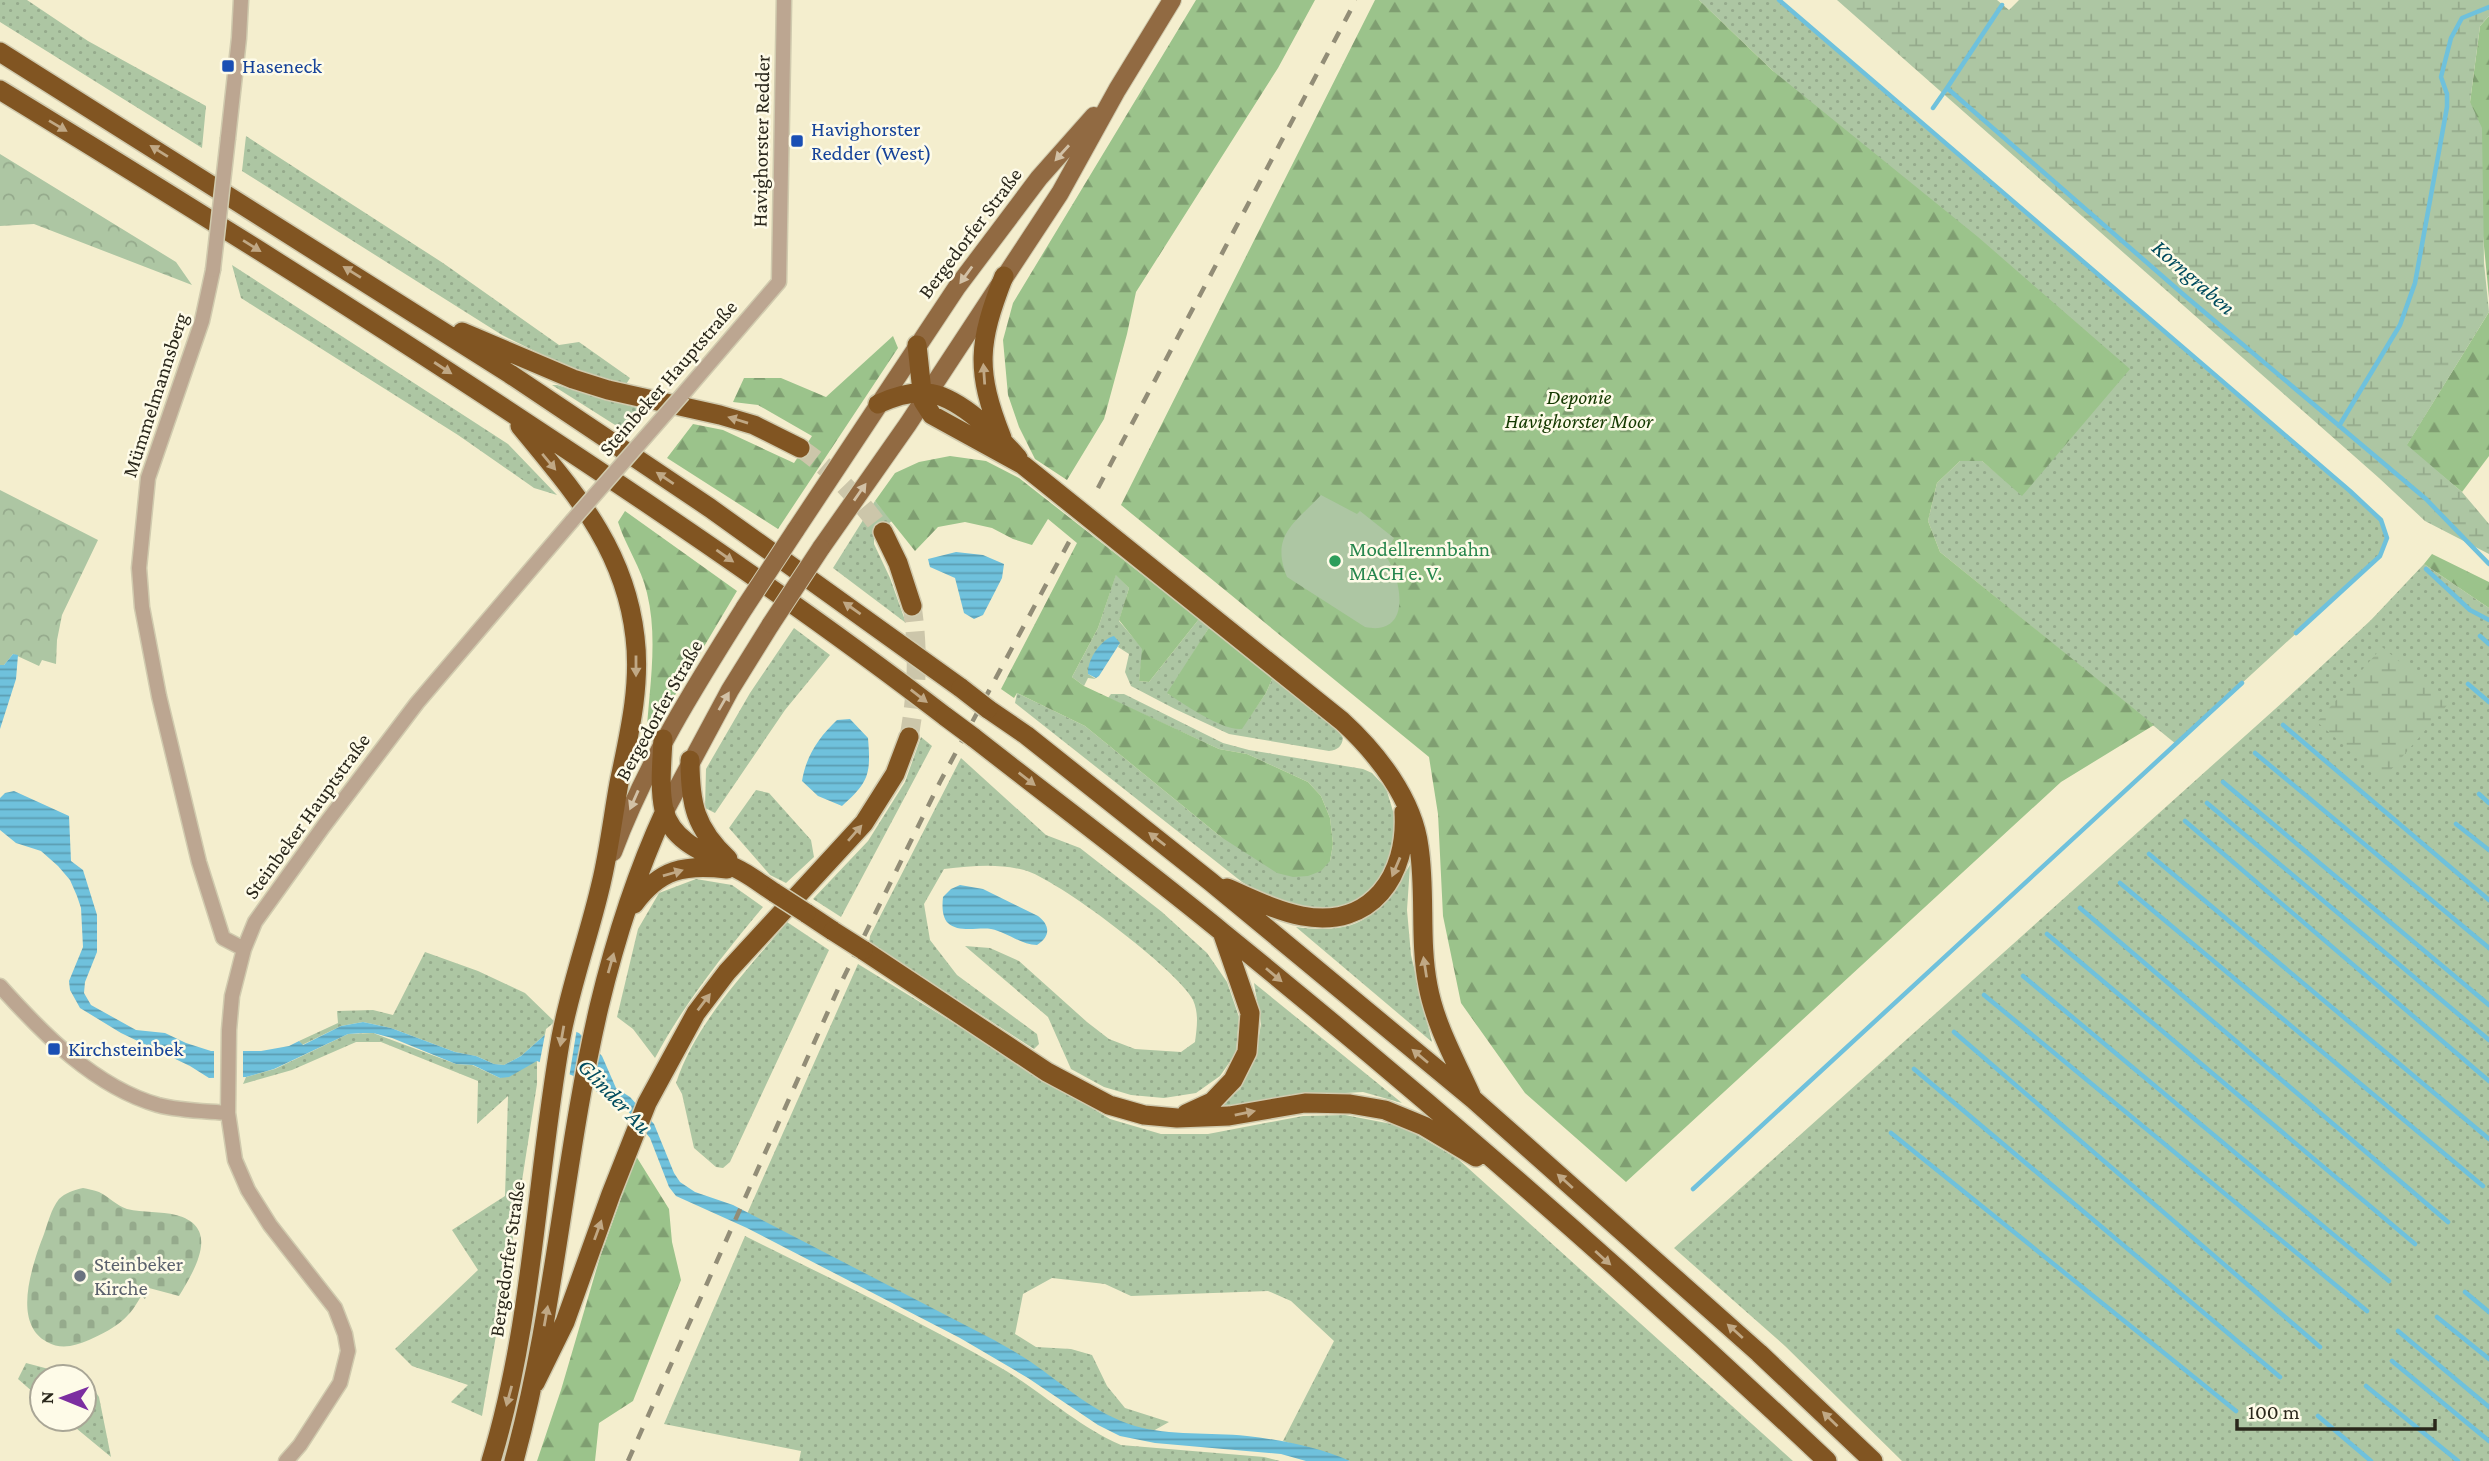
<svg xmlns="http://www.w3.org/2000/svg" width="2489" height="1461" viewBox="0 0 2489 1461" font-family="'Crimson Pro',serif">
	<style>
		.grass { fill: url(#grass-dots) }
		.forest { fill: url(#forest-firs) }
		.wetland { fill: url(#wetland-marsh) }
		.cemetery { fill: url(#cemetery-stones) }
		.park { fill: url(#park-crowns) }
		.garden { fill: #adc6a3 }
		.water { fill: url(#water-rules) }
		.pier { fill: #f4eece }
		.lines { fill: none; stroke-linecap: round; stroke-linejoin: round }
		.stream { stroke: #6fc1dc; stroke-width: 4.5 }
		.highway-tunnel { stroke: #ccc6aa; stroke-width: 19; stroke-dasharray: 19 10; stroke-linecap: butt }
		.minor-casing { stroke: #d0caae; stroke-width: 17 }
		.major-casing { stroke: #d0caae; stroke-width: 20 }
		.highway-casing { stroke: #d0caae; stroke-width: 22 }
		.minor { stroke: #bca691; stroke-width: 14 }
		.major { stroke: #916a42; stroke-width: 18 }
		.highway { stroke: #815522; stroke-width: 19 }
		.rail { stroke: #928d77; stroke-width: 4.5; stroke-dasharray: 12 12; stroke-linecap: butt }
		.minor-bridge-casing { stroke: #d0caae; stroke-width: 17; stroke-linecap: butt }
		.major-bridge-casing { stroke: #d0caae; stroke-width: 20; stroke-linecap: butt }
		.highway-bridge-casing { stroke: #d0caae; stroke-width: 22; stroke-linecap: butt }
		.minor-bridge { stroke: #bca691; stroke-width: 14 }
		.major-bridge { stroke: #916a42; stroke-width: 18 }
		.highway-bridge { stroke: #815522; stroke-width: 19 }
		.oneway { fill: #c0a885 }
		.oneway2 { fill: #d2c1a6 }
		.transit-dot { fill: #1a4fb4; stroke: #fefbe8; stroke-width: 2.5 }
		.leisure-dot { fill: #2e9e5b; stroke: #fefbe8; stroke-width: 2.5 }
		.worship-dot { fill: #6b7280; stroke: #fefbe8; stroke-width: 2.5 }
		.labels { text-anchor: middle; stroke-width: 5; stroke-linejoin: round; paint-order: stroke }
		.transit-label { font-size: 21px; fill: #164399; stroke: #fefbe8; text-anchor: start }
		.street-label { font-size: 21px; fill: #2a271b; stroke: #fefbe8 }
		.park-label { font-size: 21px; font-style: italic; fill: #143900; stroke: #fefbe8 }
		.leisure-label { font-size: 21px; fill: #27864d; stroke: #fefbe8; text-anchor: start }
		.worship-label { font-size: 21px; fill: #5b616d; stroke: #fefbe8; text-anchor: start }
		.water-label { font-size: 23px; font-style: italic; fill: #004b5d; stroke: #fefbe8 }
	</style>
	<defs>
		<pattern id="grass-dots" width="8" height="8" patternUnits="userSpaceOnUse" patternTransform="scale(1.75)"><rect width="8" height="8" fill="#adc6a3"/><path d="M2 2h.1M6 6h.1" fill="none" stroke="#95aa8c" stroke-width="1.8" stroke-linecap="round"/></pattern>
		<pattern id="forest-firs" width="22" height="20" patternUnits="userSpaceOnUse" patternTransform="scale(1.75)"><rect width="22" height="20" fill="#9bc38b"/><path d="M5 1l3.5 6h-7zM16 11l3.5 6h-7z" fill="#7f9e71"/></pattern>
		<pattern id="wetland-marsh" width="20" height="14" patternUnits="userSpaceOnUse" patternTransform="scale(1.75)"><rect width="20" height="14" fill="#adc6a3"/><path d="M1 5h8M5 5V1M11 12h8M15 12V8" fill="none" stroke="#95aa8c"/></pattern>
		<pattern id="cemetery-stones" width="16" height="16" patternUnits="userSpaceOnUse" patternTransform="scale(1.75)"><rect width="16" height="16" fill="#adc6a3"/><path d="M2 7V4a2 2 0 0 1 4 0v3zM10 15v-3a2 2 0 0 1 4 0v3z" fill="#95aa8c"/></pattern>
		<pattern id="park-crowns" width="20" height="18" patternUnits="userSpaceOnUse" patternTransform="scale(1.75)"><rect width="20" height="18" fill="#adc6a3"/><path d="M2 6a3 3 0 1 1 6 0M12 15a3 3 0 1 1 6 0" fill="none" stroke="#95aa8c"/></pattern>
		<pattern id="water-rules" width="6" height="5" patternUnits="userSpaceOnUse" patternTransform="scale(1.75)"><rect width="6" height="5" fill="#6fc1dc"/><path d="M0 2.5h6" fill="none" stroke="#5b9db2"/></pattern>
	</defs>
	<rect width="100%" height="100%" fill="#f4eece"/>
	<!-- grass -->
	<path class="grass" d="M0,0H27L88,41L206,106L202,148L0,22Z
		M1699,0H1779L2350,491L2381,520L2387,538L2380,556L2176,744L1940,552L1928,521L1937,483L1960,461H1982L2023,495L1773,71Z
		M246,136L443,263L559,345L579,342L630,378L625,386L565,366L502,335L242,171Z
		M232,265L508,444L557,495L534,488L458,435L241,298Z
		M552,385H557L641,409L623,430Z
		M875,501L892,521L874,534V544L890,578L906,623L833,568Z
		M2424,564L2489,608V1461H1902L1785,1346L1674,1248L2284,701L2371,620Z
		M1116,574L1129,588L1119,621L1143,649L1139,681L1149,682L1199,619L1210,626L1168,694L1241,729L1266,693L1273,677L1338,730L1343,738C1342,746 1338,750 1329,751L1229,734L1175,709L1131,686L1125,672L1129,654L1118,647L1120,643L1088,674L1096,679L1088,678L1084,686L1072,677L1098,628Z
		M794,628L830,655L785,710L715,813L705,808L706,769L750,693Z
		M1017,693L1085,726L1221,837L1330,861L1333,844L1330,818L1321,796L1308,782L1247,754L1219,749L1108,698L1111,694H1124L1223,743L1249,750L1363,769L1372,773L1386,788L1395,818V841L1391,862L1372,892L1338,909L1297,908L1259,892L1242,882L1015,703Z
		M921,737L932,746L841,917L813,899L868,841L905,782Z
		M961,758L1046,835L1080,848L1162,912L1207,953L1227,982L1239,1017L1236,1053L1220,1076L1196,1093L1164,1098L1131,1095L1104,1087L1071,1069L1048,1017L965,946L990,948L1019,961L1087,1022L1109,1039L1135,1049L1181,1052L1195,1042C1197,1026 1199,1014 1193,1000C1179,971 1056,878 1024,870C996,863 972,866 944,869L924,904L930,940L957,975L1037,1034L1039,1044L1034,1049L869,943L870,936Z
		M756,790L769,793L811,840L814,857L786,883L770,875L729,828Z
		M1410,865L1407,910L1411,955L1432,1042L1296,927C1359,936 1379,916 1410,865Z
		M696,879L732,885L763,907C723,955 685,1002 655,1058L633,1029L617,1017L638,929L659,893Z
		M787,922L829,950L730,1162L723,1168L716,1167L694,1148L682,1094L676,1083C696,1022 746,972 787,922Z
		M425,952L478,971L525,993L557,1024L521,1056L504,1065L494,1064L476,1056L455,1052L391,1028L363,1022L341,1026L302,1045L299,1041L338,1023L337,1011L373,1010L393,1015Z
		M858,964L1110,1119L1161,1134H1208L1303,1116L1345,1115L1402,1126L1458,1159L1793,1461H1350L1283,1441L1334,1341L1291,1301L1268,1291L1131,1296L1105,1284L1052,1278L1023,1294L1015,1334L1036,1347L1071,1349L1092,1355L1107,1386L1125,1408L1169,1422L1153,1431L1117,1425L1045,1376L747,1214Z
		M1254,983L1402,1103L1363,1092L1292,1096L1215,1110L1240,1089L1255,1059L1261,1024Z
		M373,1033L456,1064L472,1065L500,1078L537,1061V1084L515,1226L482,1416L451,1402L468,1385L412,1366L395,1349L478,1270L452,1230L505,1196L508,1096L477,1124L478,1081L381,1042H356L292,1070L243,1084L246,1077L275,1069L348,1034Z
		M745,1236C829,1278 914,1318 996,1365C1039,1389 1075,1425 1121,1445L1264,1457L1280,1461H799L801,1451L664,1424Z
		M26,1363L79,1377H42V1400L18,1379Z
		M84,1378L87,1379L99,1397L111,1457L65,1419H84Z"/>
	<!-- forest -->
	<path class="forest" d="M1196,0H1315L1278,68L1136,292L1127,334L1104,419L1067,480L1035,459L1019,427L1008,395L1003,340L1013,303Z
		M1375,0H1699L1773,71L1978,237L2130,369L2022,496L1982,461H1960L1937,483L1928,521L1940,552L2154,725L2061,782L1626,1182L1525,1093L1461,1003L1443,916L1438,814L1429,757L1121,505Z
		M2489,16V298L2470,102L2480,26Z
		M2489,312V456L2462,492L2406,446Z
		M893,336L898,348L778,529L667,458L693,424L723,430L794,463L812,436L758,405L733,402L744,378H781L826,397Z
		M950,456L986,461L1019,478L1199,619L1149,682L1139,681L1142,649L1119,620L1129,588L1116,575L1098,628L1072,677L1084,686L1219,749L1247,754L1308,782L1321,796L1330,818L1333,844L1330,861L1321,871L1308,876L1293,877L1277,873L1221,837L1085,726L1017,693L1014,698L1001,689L1077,543L1048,519L1032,545L1013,539L992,528L965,522L938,527L915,551L875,501L895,473L919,462Z
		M625,511L737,591L646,744C648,694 659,642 647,593C641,567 626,547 618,522Z
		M2432,554L2489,582V608L2424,564Z
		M1210,626L1273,677L1266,693L1242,729C1223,731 1183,704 1167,693Z
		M636,1156L669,1209L672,1242L681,1280L633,1401L599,1423L595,1461H537L561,1390L600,1257Z"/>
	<!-- wetland -->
	<path class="wetland" d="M1837,0H1997L2009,10L2019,0H2489V16L2480,26L2470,102L2482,128L2484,263L2489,312L2407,445L2462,492L2489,524V554L2425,521L2379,478Z
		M2382,647L2449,703L2383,779L2317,722Z"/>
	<!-- cemetery -->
	<path class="cemetery" d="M83,1188C88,1189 94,1190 99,1192C109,1197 117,1206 127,1209C143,1213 161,1211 176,1215C222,1227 194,1271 179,1296L149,1288L145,1299L141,1296C128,1321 113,1329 89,1340C75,1346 61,1350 47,1342C11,1323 33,1263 44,1234C48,1223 51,1209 59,1199C65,1193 74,1190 83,1188Z"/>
	<!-- park -->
	<path class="park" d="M0,154L176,262L192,285L34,224L0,226Z
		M0,490L98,540L62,615L57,640L56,664L42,660L39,666L13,654L4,665H0Z"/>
	<!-- garden -->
	<path class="garden" d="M1321,495L1357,514L1360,511L1394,538L1385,555C1402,578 1413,637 1365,627L1287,577C1270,535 1295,523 1321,495Z"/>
	<!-- water -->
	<path class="water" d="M956,552L983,555L1004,564L1002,578L983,615L974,619L964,613L955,578L930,567L928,559Z
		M1114,636L1120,643L1099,676L1096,678L1088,674C1087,660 1101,639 1114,636Z
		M13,654L18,655L16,679L0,729V665H4Z
		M850,719L868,738C871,774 869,782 842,806L818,796L802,781C806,756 819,737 837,720Z
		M14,791L69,816L71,861L83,870L97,915V952L85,982L84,993L91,1005L136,1030L165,1033L186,1043L211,1051H261L289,1046L299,1041L303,1045L341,1026L363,1022L391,1028L455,1052L476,1056L494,1064L504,1065L521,1056L557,1024L579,1033L602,1056L616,1088L630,1097L654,1124L674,1173L680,1182L695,1192L733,1205L994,1340C1006,1347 1019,1354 1031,1362C1064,1385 1095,1414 1135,1426C1170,1436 1210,1432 1247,1436C1282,1440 1318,1447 1350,1461H1306L1281,1454L1155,1443L1120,1436L1098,1425L1028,1378L960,1338L747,1228L676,1196L669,1187L650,1138L614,1094L599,1093L576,1077L537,1061L509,1077L500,1078L473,1065L456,1064L392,1038L373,1033H363L348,1034L274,1069L246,1077L209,1078L190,1066L121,1033L80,1008L70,990L69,981L83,947L81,908L77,896L70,880L58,866L41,851L16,843L0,830V798L5,793Z
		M960,885L983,889L1038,916C1050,925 1051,936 1037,945C1021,945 1007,932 991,929C979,927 958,933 948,923C942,917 942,906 943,897L951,889Z"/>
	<!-- pier -->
	<path class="pier" d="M557,1020L577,1028L569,1078L539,1066L546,1029Z
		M214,1047H243V1080L214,1079Z"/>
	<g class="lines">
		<!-- stream -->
		<path class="stream" d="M1779,0L2350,491L2381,520L2387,538L2380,556L2296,633
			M2002,5L1947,88L2184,295L2426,499L2489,564
			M1933,108L1947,88
			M2339,426L2400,325L2415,283L2447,107V94L2441,77L2451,38L2462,18L2489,7
			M2426,569L2470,610L2489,620
			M2480,636L2489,644
			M2468,684L2489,702
			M2283,725L2489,900
			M2255,753L2489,948
			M2223,782L2489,1005
			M2479,794L2489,803
			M2207,803L2489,1040
			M2185,821L2489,1081
			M2456,824L2489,850
			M2149,854L2489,1139
			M2120,883L2483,1186
			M2080,908L2448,1222
			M2047,934L2415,1244
			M2023,976L2389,1281
			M1984,995L2367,1311
			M1954,1032L2320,1347
			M1914,1069L2280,1377
			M1891,1133L2236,1411
			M1693,1189L2242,683
			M2465,1292L2489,1312
			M2437,1317L2489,1359
			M2398,1331L2489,1407
			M2392,1361L2489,1441
			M2366,1386L2458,1461
			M2318,1416L2371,1461"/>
		<!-- highway-tunnel -->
		<path class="highway-tunnel" d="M800,448C834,471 859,499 883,532
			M909,737C917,693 919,651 912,606"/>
		<!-- minor casing -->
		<g class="minor-casing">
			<path id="minor" d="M228,138L239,38L241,0
				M213,270L202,321L148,478L139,568L142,607L159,696L199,862L223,938L244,949
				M683,394L779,282L784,0
				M0,986C43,1034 95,1087 158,1105C181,1111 205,1111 228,1113
				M286,1461L300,1445L340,1383L348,1351L345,1334L335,1308L270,1225L248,1190L235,1160L228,1113L229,1030L232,996L244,949L255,922L323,827L417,703L572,521"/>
		</g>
		<!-- major casing -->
		<g class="major-casing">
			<path id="major" d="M795,531L957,287L1039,178L1094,116
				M821,548L908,424L1060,193L1117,90L1172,0
				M665,811L730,690L771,624
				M613,852C646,764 695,686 745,607"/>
		</g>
		<!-- highway casing -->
		<g class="highway-casing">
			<path id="highway" d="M0,52L510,374L710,508L961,688
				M0,90C195,209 388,330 578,457C703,540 827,625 946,717
				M462,332L573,379L608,390L720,415L754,425L800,448
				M917,345L923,401L932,415L1023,465L1342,721C1377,753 1413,799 1419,847C1426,893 1419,940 1428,986C1435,1024 1455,1060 1471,1095
				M878,404C921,384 944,391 979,420C994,432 1006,444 1018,458
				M1002,438C975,370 978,343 1004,276
				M883,532L898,563L912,606
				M988,709L1026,735L1211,882L1473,1099L1759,1353L1873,1461
				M973,737C1056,802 1140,865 1222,932C1429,1100 1632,1277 1827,1461
				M663,739C662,762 659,787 664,810C673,846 715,856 743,872C754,878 764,886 775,893
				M690,760C690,804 695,828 728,859
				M1227,888C1251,898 1276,911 1302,916C1372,929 1408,875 1404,812
				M634,904C660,869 684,864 727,869
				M806,913L833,931
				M863,950L1047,1072L1109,1105L1144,1115L1177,1118L1229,1116L1305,1103L1350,1104L1385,1110L1424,1126L1476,1157
				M1186,1114L1212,1102L1233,1080L1247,1052L1250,1013L1222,932
				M535,1383L565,1322L611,1194L647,1103L696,1013L727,972L864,823L895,774L909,737
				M491,1461C533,1324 536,1178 561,1037C571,984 589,936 601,884C609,851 613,816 619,783C629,735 641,686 635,637C625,548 574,492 520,426
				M514,1461C555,1312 564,1157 599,1007C615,940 636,874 665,811"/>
		</g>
		<!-- minor -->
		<use href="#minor" class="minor"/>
		<!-- major -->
		<use href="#major" class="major"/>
		<!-- highway -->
		<use href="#highway" class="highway"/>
		<!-- rail -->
		<path class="rail" d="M1098,488L1356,0
			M628,1461L838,989L940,782L1070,540"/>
		<!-- minor-bridge casing -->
		<g class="minor-bridge-casing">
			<path id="minor-bridge" d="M213,270L228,138
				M572,521L683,394"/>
		</g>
		<!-- major-bridge casing -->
		<g class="major-bridge-casing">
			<path id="major-bridge" d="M745,607L795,531
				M771,624L821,548"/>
		</g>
		<!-- highway-bridge casing -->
		<g class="highway-bridge-casing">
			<path id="highway-bridge" d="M961,688L988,709
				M946,717L973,737
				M775,893L806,913
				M833,931L863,950"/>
		</g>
		<!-- minor-bridge -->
		<use href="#minor-bridge" class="minor-bridge"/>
		<!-- major-bridge -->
		<use href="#major-bridge" class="major-bridge"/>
		<!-- highway-bridge -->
		<use href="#highway-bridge" class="highway-bridge"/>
	</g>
	<!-- one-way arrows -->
	<defs><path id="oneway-solid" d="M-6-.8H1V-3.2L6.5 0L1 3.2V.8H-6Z" transform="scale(1.75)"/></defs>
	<g class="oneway">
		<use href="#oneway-solid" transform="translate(58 126) rotate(31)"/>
		<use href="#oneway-solid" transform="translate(159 151) rotate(-148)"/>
		<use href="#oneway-solid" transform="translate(252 246) rotate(32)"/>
		<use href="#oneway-solid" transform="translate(352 272) rotate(-148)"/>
		<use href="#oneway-solid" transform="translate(443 368) rotate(33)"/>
		<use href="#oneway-solid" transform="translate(984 374) rotate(-94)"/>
		<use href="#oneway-solid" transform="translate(738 420) rotate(-163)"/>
		<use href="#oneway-solid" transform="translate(549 462) rotate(50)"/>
		<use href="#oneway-solid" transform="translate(665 478) rotate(-146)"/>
		<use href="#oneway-solid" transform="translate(725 556) rotate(35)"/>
		<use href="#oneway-solid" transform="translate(852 608) rotate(-145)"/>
		<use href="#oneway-solid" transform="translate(636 666) rotate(90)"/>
		<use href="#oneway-solid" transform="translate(919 696) rotate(38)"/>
		<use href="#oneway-solid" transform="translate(1027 779) rotate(38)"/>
		<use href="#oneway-solid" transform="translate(855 833) rotate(-49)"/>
		<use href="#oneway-solid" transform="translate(1157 839) rotate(-142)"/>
		<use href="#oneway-solid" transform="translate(1396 867) rotate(113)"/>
		<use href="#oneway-solid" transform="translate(673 873) rotate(-16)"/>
		<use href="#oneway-solid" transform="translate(611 963) rotate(-74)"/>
		<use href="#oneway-solid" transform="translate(1425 967) rotate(-99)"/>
		<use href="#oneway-solid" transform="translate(1274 975) rotate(40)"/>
		<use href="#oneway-solid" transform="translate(704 1002) rotate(-53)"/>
		<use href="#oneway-solid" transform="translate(562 1036) rotate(100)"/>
		<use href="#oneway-solid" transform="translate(1420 1056) rotate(-140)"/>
		<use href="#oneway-solid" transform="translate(1245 1113) rotate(-12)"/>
		<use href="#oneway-solid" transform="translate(1565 1181) rotate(-138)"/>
		<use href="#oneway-solid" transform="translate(598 1230) rotate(-70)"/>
		<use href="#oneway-solid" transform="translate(1603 1258) rotate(42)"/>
		<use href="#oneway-solid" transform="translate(546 1316) rotate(-80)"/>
		<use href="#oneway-solid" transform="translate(1735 1331) rotate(-138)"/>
		<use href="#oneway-solid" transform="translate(509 1396) rotate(105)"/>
		<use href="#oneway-solid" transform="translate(1830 1419) rotate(-136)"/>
	</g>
	<g class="oneway2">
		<use href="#oneway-solid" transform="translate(1062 153) rotate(132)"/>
		<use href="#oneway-solid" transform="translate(966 275) rotate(126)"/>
		<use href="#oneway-solid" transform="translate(860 492) rotate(-55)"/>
		<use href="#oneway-solid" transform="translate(724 701) rotate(-60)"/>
		<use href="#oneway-solid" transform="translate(634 800) rotate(114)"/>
	</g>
	<!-- markers -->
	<g class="transit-dot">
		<rect x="221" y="59" width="14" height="14" rx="3.5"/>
		<rect x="790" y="134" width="14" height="14" rx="3.5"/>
		<rect x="47" y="1042" width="14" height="14" rx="3.5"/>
	</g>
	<circle class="leisure-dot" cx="1335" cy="561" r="7"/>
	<circle class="worship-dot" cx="80" cy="1276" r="7"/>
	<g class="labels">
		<!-- transit labels -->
		<g class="transit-label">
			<text x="242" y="73">Haseneck</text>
			<text x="811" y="136">Havighorster<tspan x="811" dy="24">Redder (West)</tspan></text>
			<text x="68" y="1056">Kirchsteinbek</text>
		</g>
		<!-- street labels -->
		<g class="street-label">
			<text transform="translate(761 141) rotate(-89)" y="7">Havighorster Redder</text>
			<text transform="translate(970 233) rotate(-53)" y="7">Bergedorfer Straße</text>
			<text transform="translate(668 378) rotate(-49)" y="7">Steinbeker Hauptstraße</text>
			<text transform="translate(155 395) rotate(-72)" y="7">Mümmelmannsberg</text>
			<text transform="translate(659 710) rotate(-61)" y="7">Bergedorfer Straße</text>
			<text transform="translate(307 816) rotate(-54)" y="7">Steinbeker Hauptstraße</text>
			<text transform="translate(507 1259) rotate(-82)" y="7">Bergedorfer Straße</text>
		</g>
		<!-- park labels -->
		<g class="park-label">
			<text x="1579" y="404">Deponie<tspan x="1579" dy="24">Havighorster Moor</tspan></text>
		</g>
		<!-- leisure labels -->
		<g class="leisure-label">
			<text x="1349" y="556">Modellrennbahn<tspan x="1349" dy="24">MACH e. V.</tspan></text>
		</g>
		<!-- worship labels -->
		<g class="worship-label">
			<text x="94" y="1271">Steinbeker<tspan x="94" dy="24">Kirche</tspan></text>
		</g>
		<!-- water labels -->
		<g class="water-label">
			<text transform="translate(2194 277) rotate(41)" y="8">Korngraben</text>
			<text transform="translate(615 1096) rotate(46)" y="8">Glinder Au</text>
		</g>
	</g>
	<!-- north arrow -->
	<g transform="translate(63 1398) rotate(271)"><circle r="33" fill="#fefbe8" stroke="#a9a696" stroke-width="2"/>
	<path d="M0-5L12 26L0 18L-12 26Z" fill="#7c2ea0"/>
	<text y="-10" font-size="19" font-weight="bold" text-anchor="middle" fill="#2a271b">N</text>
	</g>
	<!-- scale -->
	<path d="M2237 1419v10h198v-10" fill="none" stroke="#2a271b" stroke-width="3.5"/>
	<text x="2248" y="1419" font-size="21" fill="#2a271b" stroke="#fefbe8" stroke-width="5" paint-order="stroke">100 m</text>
</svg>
